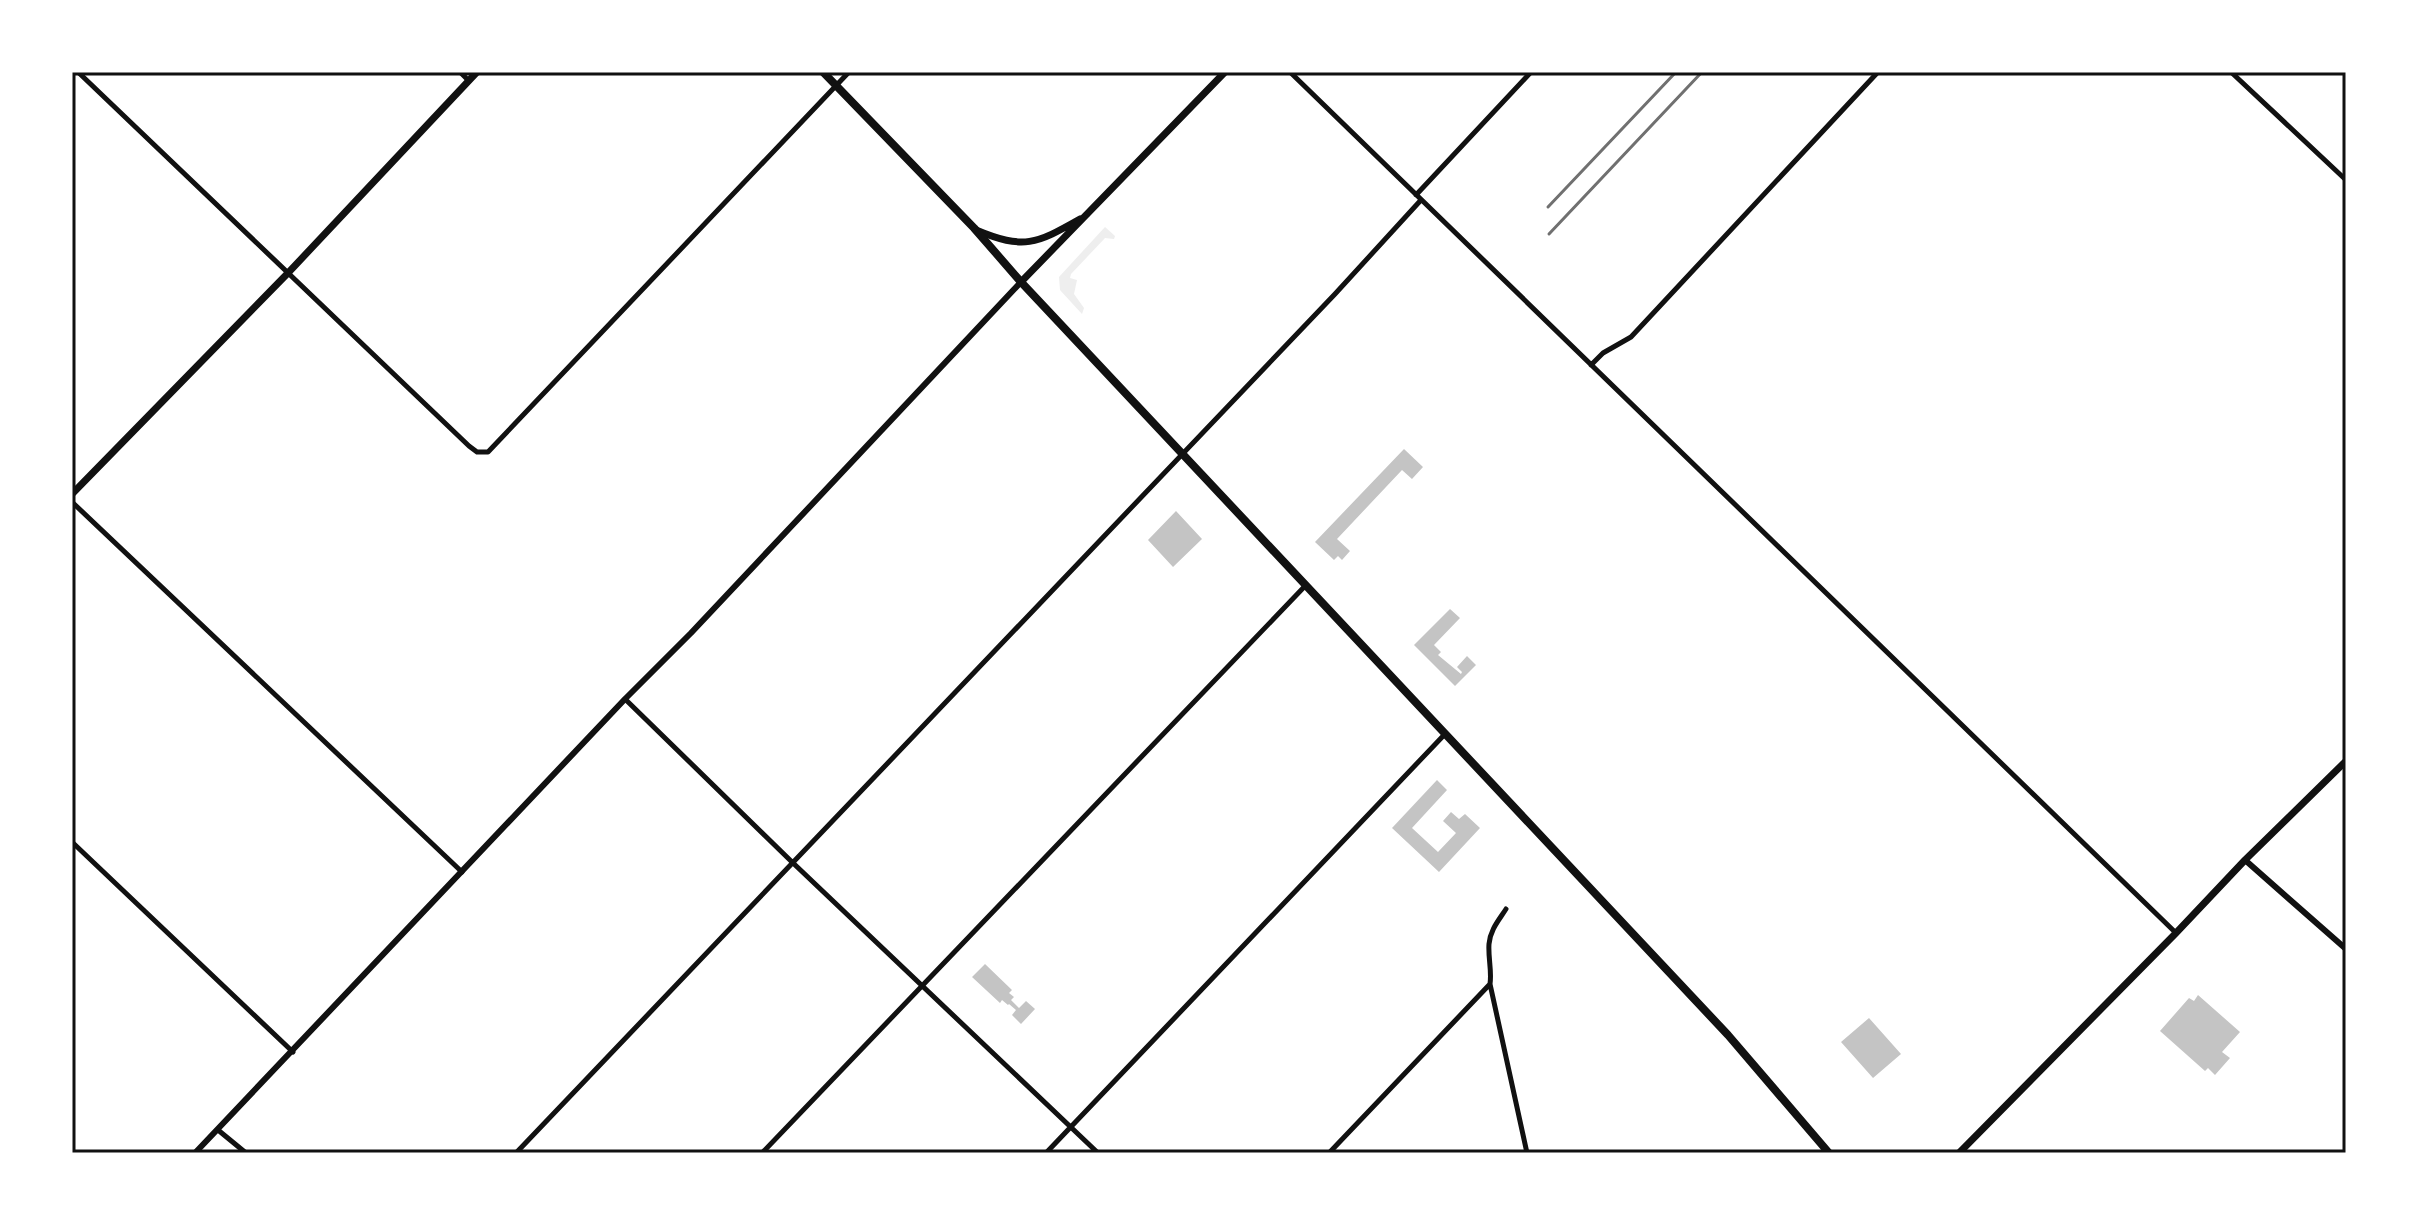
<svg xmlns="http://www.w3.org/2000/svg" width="2418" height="1225" viewBox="0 0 2418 1225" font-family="'Noto Sans',sans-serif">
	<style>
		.green { fill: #eee }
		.building { fill: #c4c4c4 }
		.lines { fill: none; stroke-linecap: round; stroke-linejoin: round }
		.minor { stroke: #111; stroke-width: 5 }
		.tertiary { stroke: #111; stroke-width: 6 }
		.secondary { stroke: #111; stroke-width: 7 }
		.primary { stroke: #111; stroke-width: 7 }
		.trunk { stroke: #111; stroke-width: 8 }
		.rail { stroke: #707070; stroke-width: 3 }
		.neatline { fill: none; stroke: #111; stroke-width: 3 }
	</style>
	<rect width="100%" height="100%" fill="#fff"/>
	<!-- green -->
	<path class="green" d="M1105,227L1115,236L1114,239L1105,238L1071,274L1070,278L1077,280L1074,294L1084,308L1082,314L1060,290L1059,277Z"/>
	<!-- building -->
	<path class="building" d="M1404,449L1423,467L1412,479L1402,470L1337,539L1350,551L1342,560L1338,556L1334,560L1315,542Z
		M1176,511L1202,539L1173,567L1148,540Z
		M1450,609L1460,618L1434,645L1428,639L1441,652L1438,655L1461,674L1462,672L1457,667L1467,656L1476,665L1455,686L1414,645Z
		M1437,780L1447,790L1412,828L1438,852L1456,833L1443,821L1451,812L1459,819L1465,814L1480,828L1439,872L1392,828Z
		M985,964L1012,990L1009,993L1014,997L1011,1000L1019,1008L1026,1001L1035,1009L1021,1024L1012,1015L1016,1010L1009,1004L1008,1005L1002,1000L1000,1003L972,977Z
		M2198,995L2240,1032L2222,1052L2230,1058L2215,1075L2208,1068L2205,1071L2160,1031L2189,998L2194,1001Z
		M1869,1018L1901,1054L1873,1078L1841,1042Z"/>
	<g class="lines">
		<!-- minor -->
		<path class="minor" d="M78,72L469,446L477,452H488L849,72
			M460,72L469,81
			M1290,72L2176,933
			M2231,72L2346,180
			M1416,195L1531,72
			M1591,365L1603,353L1631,337L1878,72
			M72,502L462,872
			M625,699L792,862L1098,1153
			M72,842L293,1052
			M1506,909C1499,920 1490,930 1489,944C1488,958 1492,971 1490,984L1527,1153
			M218,1130L246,1153
			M516,1153L1335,294L1421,200
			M762,1153L1306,585
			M1046,1153L1445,734
			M1329,1153L1490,984"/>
		<!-- tertiary -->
		<path class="tertiary" d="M2245,860L2346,949
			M195,1153L625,699L691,633L1021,282"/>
		<!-- secondary -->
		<path class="secondary" d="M976,230C1024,250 1036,244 1080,219
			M1021,282L1225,72
			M72,494L288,273L477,72"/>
		<!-- primary -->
		<path class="primary" d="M1959,1153L2176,933L2245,860L2346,761"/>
		<!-- trunk -->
		<path class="trunk" d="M823,72L974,228L1021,282L1728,1035L1829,1153"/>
		<!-- rail -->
		<path class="rail" d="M1548,207L1676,72
			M1549,234L1702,72"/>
	</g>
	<!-- border -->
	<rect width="2418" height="1225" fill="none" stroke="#ffffff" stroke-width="148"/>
	<rect x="74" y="74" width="2270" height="1077" class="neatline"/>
</svg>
